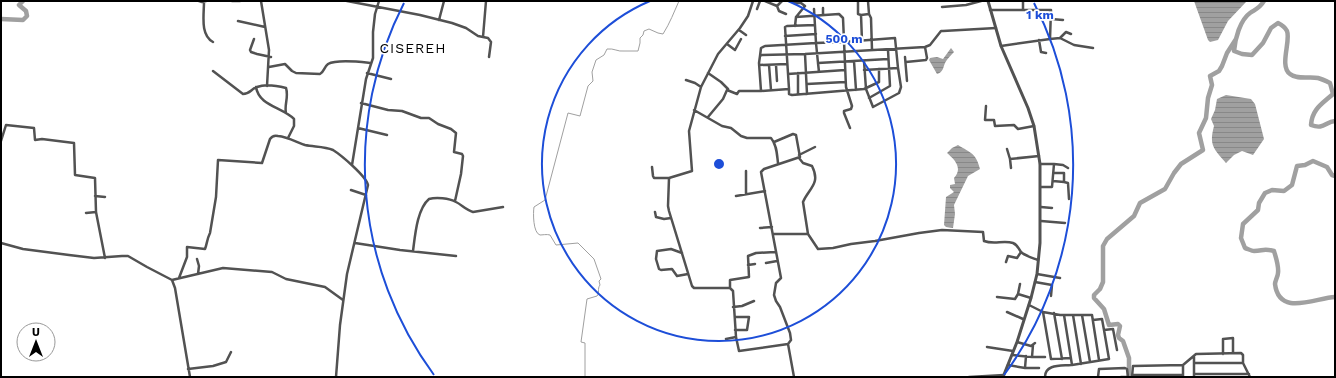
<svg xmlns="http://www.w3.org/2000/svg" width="1336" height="378" viewBox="0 0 1336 378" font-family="'Work Sans',sans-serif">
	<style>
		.water { fill: url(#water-rules) }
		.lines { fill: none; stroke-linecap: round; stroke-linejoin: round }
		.stream { stroke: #a0a0a0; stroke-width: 1 }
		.river { stroke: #a0a0a0; stroke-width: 4.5 }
		.minor { stroke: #525252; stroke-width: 2.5 }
		.tertiary { stroke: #525252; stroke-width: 3 }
		.ring { fill: none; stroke: #1d4ed8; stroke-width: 2 }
		.labels { text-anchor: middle; stroke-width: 3.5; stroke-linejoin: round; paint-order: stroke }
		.quarter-label { font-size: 14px; letter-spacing: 1px; fill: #000; stroke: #fff }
		.centre { fill: #1d4ed8; stroke: #fff; stroke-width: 2 }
		.ring-label { font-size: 12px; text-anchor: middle; font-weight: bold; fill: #1d4ed8; stroke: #fff; stroke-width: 3.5; stroke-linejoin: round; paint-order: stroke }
	</style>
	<defs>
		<pattern id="water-rules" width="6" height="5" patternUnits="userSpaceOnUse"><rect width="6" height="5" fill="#a0a0a0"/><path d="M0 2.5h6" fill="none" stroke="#888"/></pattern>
	</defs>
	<rect width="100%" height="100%" fill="#fff"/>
	<!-- water -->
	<path class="water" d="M1194,1H1246V2L1228,21L1218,40L1210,42L1208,40Z
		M951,48L954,52C951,55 947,59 945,63C943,68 943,72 937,74L929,60L930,58L937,57L943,59Z
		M1226,95L1251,99L1255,104L1264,139L1253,155L1242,151L1234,155L1226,163C1213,148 1209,145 1214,126L1211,119L1215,110L1217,99Z
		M958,145C971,153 976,153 980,169L968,176L954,205L955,214L953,228L946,227L944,225L946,197L954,192L950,188V185L955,184L954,178C963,168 955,160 947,153L952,148Z"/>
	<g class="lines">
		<!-- stream -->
		<path class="stream" d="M585,377V343L581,342L587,299L597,296C600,293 597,289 600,285L599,281L601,279L594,259L578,243L556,245L550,235C547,234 542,235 540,235C533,233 533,213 534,207L545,200L568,113L580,116L588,86L593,81L592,72L596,60L604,55L607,49C614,48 618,52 624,51C629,51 633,51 638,51L640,43V38L643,35L644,31L649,29L658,33L663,34C670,23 674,12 679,1"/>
		<!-- river -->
		<path class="river" d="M1264,1C1260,8 1256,9 1250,13C1240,20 1235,39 1234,51L1242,54L1252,55L1263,43L1271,28L1278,23C1282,25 1285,27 1287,31C1291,41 1279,66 1290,74C1297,80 1310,76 1318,78C1322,79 1326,81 1330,83L1333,94C1322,104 1312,109 1311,125C1324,130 1325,122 1335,121
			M1,19L23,20L27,16L26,11L19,5L23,1
			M1335,176L1332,175L1327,167L1313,161L1305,165L1297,166L1292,185L1284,191L1272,190L1265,193L1259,203L1258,210L1243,224L1241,238L1245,248C1248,249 1252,251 1254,251C1263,251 1263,248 1274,251C1276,258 1279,266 1278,273C1278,276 1275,281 1275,284C1279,317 1315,298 1335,297
			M1129,377V358L1123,341L1119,338L1118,335L1120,326L1118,324L1109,325L1104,309L1094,298V295L1100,289L1103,282V246L1107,239L1134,216L1140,203L1165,189L1174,173L1181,164L1203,150L1199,133L1206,118L1208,98L1212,85L1210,76L1219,71L1222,66L1227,53L1236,39"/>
		<!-- minor -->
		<path class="minor" d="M199,1L202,2L206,1
			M232,1H240
			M261,1L269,50L267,86
			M347,1L420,15L452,23L466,28L478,36L488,38L491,42L489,57
			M765,1L777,6L782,1
			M790,1L797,3H801L805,6L796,17L795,26
			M858,1V14L861,15
			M204,2C204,15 200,35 213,42
			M777,6L779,11L786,14
			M942,7L966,5L981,1
			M823,8V15
			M757,9L760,1
			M990,10H1051L1050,39L1001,46
			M1023,10V2
			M869,14L871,18L872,50
			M796,17L839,14L843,18L846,87L852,106L851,109L844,111V113L850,128
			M1051,19L1063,20
			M439,20L444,1
			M238,21L265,27
			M815,25L787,26L785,27L789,89L761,91L759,63L760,56L762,55L805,54L925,47L930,45L941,31H943L996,28
			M739,30L746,35
			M785,36L816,34
			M483,37L486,1
			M1060,38L1074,45L1093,48
			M254,39L250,50L251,52L257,54L271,57
			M1050,39L1060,38L1066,32L1071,34
			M1039,40L1041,52L1046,53
			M862,41L861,15L869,14L868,1
			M727,44L735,50L741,39
			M805,54L807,94
			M760,56L761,48L765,46L816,43L814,9
			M905,57L907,81
			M854,61L856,90
			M864,61L866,89L873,107L899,93L901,87L898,68
			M906,62L926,60L927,58L925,47
			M818,63L819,72
			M759,65L787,64
			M769,65L771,90
			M776,65L777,81
			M269,67L285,64L292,71L296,73L320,74C324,72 324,67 328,64C337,59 361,62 371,63
			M864,70L898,68L895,38L843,42L816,43L818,63L888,59
			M213,71L243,94C250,94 251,89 257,87C265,84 278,86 286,88C289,97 284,105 286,113
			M367,73L391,79
			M708,73L721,82L728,89
			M798,73V94
			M788,74L845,70
			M686,80L695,83L701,87
			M807,84L845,82
			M256,87C259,106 282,107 294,119V126L288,138
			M789,89V94L792,95L864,89L879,82V69
			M869,98L890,86L888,50
			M361,103L388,110L402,111L421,118H429L438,124L451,129L456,133L454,152L462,154L463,156L461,174L455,201
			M986,106L985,120H994L995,126L1014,125L1018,129L1034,126
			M694,110L722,126L731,128L741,136L747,138H771C777,145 777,155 778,163
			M708,117L723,99L727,90L737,94L739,91H761
			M358,128L387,135
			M1,141L6,125L34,128L35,140L42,139L74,143L75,175L95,178L96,212L105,258
			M774,142L793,134L796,135L800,157L764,169L761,172L781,278L776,283L774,295L776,301L780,307L790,333L791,340L788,344
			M1007,149L1010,159L1039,156
			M799,155L815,147
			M799,158L803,163L812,166C821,184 809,188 803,202L808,234L818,249L833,248L851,244L875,241L919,233L942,230L983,232L984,241C994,245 1003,240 1013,243C1018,245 1018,248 1021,252C1025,256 1033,258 1038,260
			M1010,159L1011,168
			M1040,164H1054L1052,187H1041
			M1054,164L1063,165L1068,168
			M352,165L366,79L373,58V32L375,14L379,1
			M652,167L653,176L654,178H670
			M746,171V194
			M1054,173H1064V182L1068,183L1069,199
			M1053,181L1064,182
			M351,190L366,195
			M95,196L105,197
			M736,196L765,191
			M1041,207L1052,208
			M655,212L656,217L664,219L671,218
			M86,213L96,212
			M1041,221L1065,223
			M760,228L772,227
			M773,234H808
			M1,243L23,249L69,255L94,258L122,256H128L147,267L172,280L223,268L272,272L286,279L325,287L343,300
			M355,243L400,250L456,256
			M413,251C415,236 417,209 429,199C436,197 449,198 456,202C462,205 466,210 473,212L503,207
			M682,253L671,249L657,251L656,259L659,269L661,270L672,269L677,276L688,274
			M197,259L199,266L198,274
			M1006,262L1008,256L1017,258L1021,252
			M766,263L777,261
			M748,265L755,264
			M1037,274L1060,278
			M179,278L187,257V247L205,249C207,244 207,239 210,233L216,197L218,160L262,163L270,139C272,136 274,135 278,136C288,137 296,142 305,145C314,147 324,146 333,150C341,155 366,176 368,185L347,274L340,325L336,377
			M172,280L175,288L190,377
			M1035,282L1052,285L1051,296
			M730,287V280L749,277L748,256L756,253L775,252
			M730,288H694L692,286L669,211L668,206L669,178L692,171L689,131L701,87L718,54L740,28L748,16L753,1
			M730,288L733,291L736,337L739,351L788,344L794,377
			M1018,294L1020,284
			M997,297L1015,299L1018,294L1031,298
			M1029,305L1043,312L1060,315H1092L1099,360
			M733,307L742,306L754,301
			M1007,312L1023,319
			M1043,312L1051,359L1071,358
			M1054,313L1062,359
			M1064,315L1072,365L1109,359L1104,330
			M1073,315L1081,364
			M1082,315L1090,362
			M735,317H749L747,330H735
			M1093,320L1102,319L1104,330L1113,329L1117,350
			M726,339L736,337
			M1017,342L1031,346L1035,343
			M987,347L1013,351
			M1223,354V339L1233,338V353
			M1012,355L1032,357L1033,345
			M1026,356L1025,368H1039
			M1194,356V377
			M1032,357H1045
			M1194,363H1243
			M1008,365L1025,368
			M188,369L213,366L226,362L231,352
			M1194,374H1249
			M1132,375H1183
			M969,377L1004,375
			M1045,377C1045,364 1061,366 1071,365
			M1098,377L1099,369L1125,368L1127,369L1128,377
			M1121,377H1128
			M1132,377L1133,366L1183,365
			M1183,377V365L1196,354L1241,353L1243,355V363L1250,377"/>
		<!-- tertiary -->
		<path class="tertiary" d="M988,1L1001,46L1028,108L1034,126L1040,164V243L1037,274L1031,298L1017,342L1003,377"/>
	</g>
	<!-- distance rings -->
	<g class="ring">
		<path d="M788 1A177 177 0 1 1 650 1"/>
		<path d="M434 375A354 354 0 0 1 404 3M1034 3A354 354 0 0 1 1004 375"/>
	</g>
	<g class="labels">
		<!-- quarter labels -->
		<g class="quarter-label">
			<text x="413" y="53">CISEREH</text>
		</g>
	</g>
	<circle cx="719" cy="164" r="6" class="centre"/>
	<g class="ring-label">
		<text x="1040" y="19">1 km</text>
		<text x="844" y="43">500 m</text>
	</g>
	<!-- border -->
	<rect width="1336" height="378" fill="none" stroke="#000000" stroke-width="4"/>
	<!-- north arrow -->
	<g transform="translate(36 342)"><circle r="19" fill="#ffffff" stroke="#999999"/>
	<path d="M0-3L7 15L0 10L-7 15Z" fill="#000000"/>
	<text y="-6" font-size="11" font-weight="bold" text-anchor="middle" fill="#000000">U</text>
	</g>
</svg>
